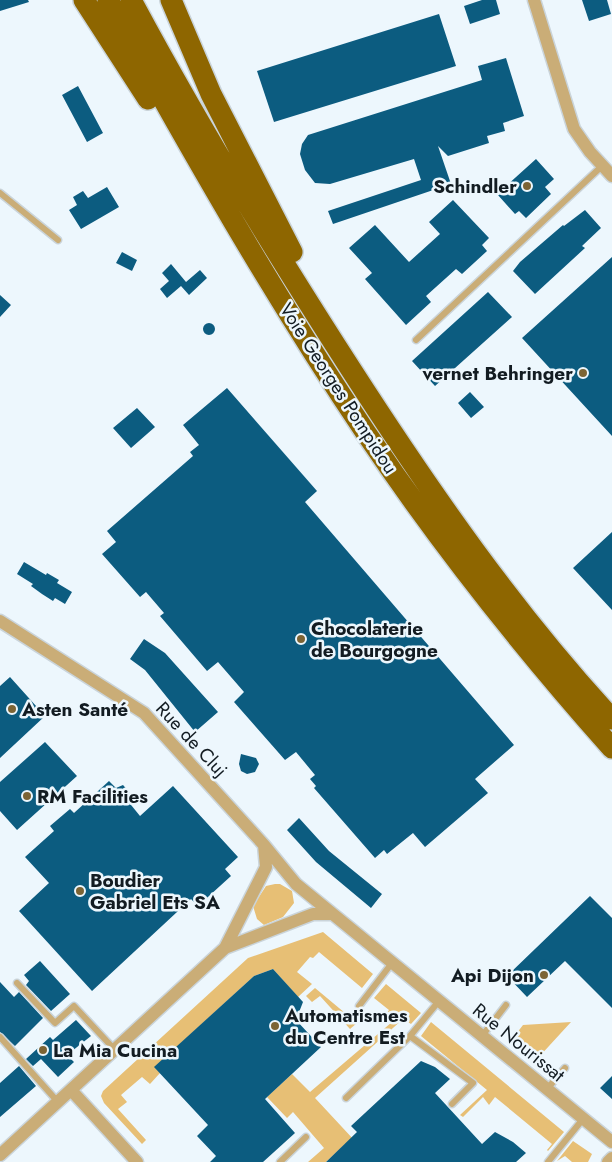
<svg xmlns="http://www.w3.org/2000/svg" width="612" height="1162" viewBox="0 0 612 1162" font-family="Jost,sans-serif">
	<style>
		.green { fill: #e7bf75 }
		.building { fill: #0c5c80 }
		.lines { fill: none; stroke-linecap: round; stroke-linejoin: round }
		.service-casing { stroke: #cad4da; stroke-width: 9 }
		.minor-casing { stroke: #cad4da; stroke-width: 15 }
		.trunk-casing { stroke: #cad4da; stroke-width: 24 }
		.service { stroke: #caad77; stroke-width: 6 }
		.minor { stroke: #caad77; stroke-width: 12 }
		.trunk { stroke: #8e6600; stroke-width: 21 }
		.poi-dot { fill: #7c6434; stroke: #edf7fd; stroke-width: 2 }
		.labels { text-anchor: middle; stroke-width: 5; stroke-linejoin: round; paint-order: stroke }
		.poi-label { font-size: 19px; font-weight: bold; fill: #131c22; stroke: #edf7fd; text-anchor: start }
		.street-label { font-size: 19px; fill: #131c22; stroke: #edf7fd }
	</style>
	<rect width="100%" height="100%" fill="#edf7fd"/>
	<!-- green -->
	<path class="green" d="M275,884H280L292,891L294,903L283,917L264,925L257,919L253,906L266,886Z
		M323,932L373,974L362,988L319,952L313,958L310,957L297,972L312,984L298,997L273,969L254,976L155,1067L160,1073L150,1084L142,1077L121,1095L127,1102L118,1109L146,1140L142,1144L104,1103L101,1096L103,1091L248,958Z
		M386,984L421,1013L411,1024L403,1019L315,1098L368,1155L345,1144L326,1162H308L324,1148L293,1112L287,1118L267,1097L292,1074L310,1092L392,1022L386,1014L389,1010L374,998Z
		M315,988L357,1023L350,1029L320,996L312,1002L306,996Z
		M431,1022L564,1132L548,1151L547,1150L552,1144L495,1097L489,1105L483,1097L463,1117L460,1115L487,1090L421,1036Z
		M571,1022L538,1058L513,1038L523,1025Z
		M573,1141L592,1154L588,1162H572L565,1156L557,1161Z"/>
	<!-- building -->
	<path class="building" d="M0,0H28L29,2L0,11Z
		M482,0H496L500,14L470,24L464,6Z
		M582,0H607L611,14L589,21Z
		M439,14L456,66L274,122L257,71Z
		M506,58L524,116L503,123L505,131L487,136L489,143L448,156L438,146L451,184L333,224L328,211L421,180L414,159L330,184L315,183L305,170L300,154L302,144L308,135L482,80L478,66Z
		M78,86L103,133L87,142L62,95Z
		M536,159L554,179L545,187L551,194L526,218L519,211L515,214L497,194Z
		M107,187L119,207L81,229L69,210L77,205L73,197L83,191L88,198Z
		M453,200L489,238L482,245L487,251L462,274L456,269L426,296L431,302L406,325L365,279L372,273L349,248L375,225L409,262L440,234L429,222Z
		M585,210L601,228L582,246L585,248L535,294L513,271L520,262L563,225L564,226Z
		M122,252L137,260L132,271L116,263Z
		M612,257V436L522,338Z
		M171,264L186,282L200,270L207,278L189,295L181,286L167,298L160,289L169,281L162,273Z
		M488,292L512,317L435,386L412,361Z
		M0,295L11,305L0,317Z
		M203 329a6 6 0 1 1 12 0a6 6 0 1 1-12 0Z
		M227,388L317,491L305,502L514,745L475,779L488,793L425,847L413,833L387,854L384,850L375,858L314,788L316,786L310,779L315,775L296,752L285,760L234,702L244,692L218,662L207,671L160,616L164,613L146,592L140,597L102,554L116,542L107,531L193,456L190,452L199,445L183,425Z
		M470,392L484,407L471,418L458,403Z
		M137,408L155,427L131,448L113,428Z
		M612,532V610L573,568Z
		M24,562L46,575L47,573L59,580L57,583L72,592L65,604L55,598L53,601L42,594L31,586L33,584L17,574Z
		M144,639L165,653L218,712L195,732L145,670L130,659Z
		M10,677L45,716L0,758V686Z
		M45,742L77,776L17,830L0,811V782Z
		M241,754L256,758L259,764L255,772L247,774L241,771L239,764Z
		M109,781L116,788L123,785L130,793L128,794L131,797L127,800L140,816L173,786L238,857L225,869L231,876L198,906L191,899L92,991L19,911L49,883L25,857L54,831L50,826L70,809L74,813Z
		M299,818L329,851L382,894L371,908L316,862L287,830Z
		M590,896L612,918V1008L565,961L527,997L507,976Z
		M40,961L70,994L51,1011L26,985L29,981L24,975Z
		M273,969L303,1002L296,1020L321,1047L265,1099L295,1133L263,1162H210L216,1156L197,1136L208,1125L154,1067L254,976Z
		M0,982L14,997L19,992L43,1018L15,1046L0,1032Z
		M76,1020L91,1036L67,1055L74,1062L58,1077L41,1059L33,1066L26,1059L50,1037L53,1040Z
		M421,1061L435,1067L450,1079L435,1093L482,1144L495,1132L513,1142L526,1153L516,1162H326L357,1132L351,1126Z
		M19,1066L36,1086L0,1117V1083Z
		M612,1076V1099L600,1088Z"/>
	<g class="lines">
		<!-- service casing -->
		<g class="service-casing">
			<path id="service" d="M0,193L58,240
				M416,340L602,166
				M17,983L55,1023L74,1006L115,1050
				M359,1006L392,963
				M410,1036L473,1083L452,1104
				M482,1036L506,1005
				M0,1037L58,1102
				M547,1089L565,1068
				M346,1098L410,1036L439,1001
				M280,1162L306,1137
				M548,1162L583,1119"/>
		</g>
		<!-- minor casing -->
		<g class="minor-casing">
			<path id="minor" d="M534,0L574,129L590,152L612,176
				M0,621L144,713L264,845L296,884L612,1142
				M225,948L313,914H332
				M71,1090L137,1162
				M0,1155L225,948L266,867L264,845
				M608,1162L612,1158"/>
		</g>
		<!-- trunk casing -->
		<g class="trunk-casing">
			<path id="trunk" d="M84,0L148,99
				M108,0C189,147 272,293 366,433C440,543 524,649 612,748
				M131,0C199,127 274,250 352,371C430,492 514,613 612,719
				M171,0L211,94L292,252"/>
		</g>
		<!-- service -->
		<use href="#service" class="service"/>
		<!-- minor -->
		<use href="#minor" class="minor"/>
		<!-- trunk -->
		<use href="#trunk" class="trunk"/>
	</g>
	<!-- markers -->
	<g class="poi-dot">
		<circle cx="527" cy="186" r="5"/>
		<circle cx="583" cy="373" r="5"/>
		<circle cx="301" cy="639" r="5"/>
		<circle cx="12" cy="709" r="5"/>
		<circle cx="27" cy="796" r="5"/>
		<circle cx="80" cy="891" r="5"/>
		<circle cx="544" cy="975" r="5"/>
		<circle cx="275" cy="1026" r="5"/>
		<circle cx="43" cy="1050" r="5"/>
	</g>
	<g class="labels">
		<!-- poi labels -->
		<g class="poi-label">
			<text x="517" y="193" text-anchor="end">Schindler</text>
			<text x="573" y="380" text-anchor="end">vernet Behringer</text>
			<text x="311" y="635">Chocolaterie<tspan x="311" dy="22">de Bourgogne</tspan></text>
			<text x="22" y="716">Asten Santé</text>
			<text x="37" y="803">RM Facilities</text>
			<text x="90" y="887">Boudier<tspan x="90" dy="22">Gabriel Ets SA</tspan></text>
			<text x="534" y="982" text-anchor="end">Api Dijon</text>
			<text x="285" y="1022">Automatismes<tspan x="285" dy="22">du Centre Est</tspan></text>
			<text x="53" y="1057">La Mia Cucina</text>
		</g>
		<!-- street labels -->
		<g class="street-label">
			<text transform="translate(339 388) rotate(57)" y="7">Voie Georges Pompidou</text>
			<text transform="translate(192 739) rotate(47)" y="7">Rue de Cluj</text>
			<text transform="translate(519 1042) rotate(39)" y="7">Rue Nourissat</text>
		</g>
	</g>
</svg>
